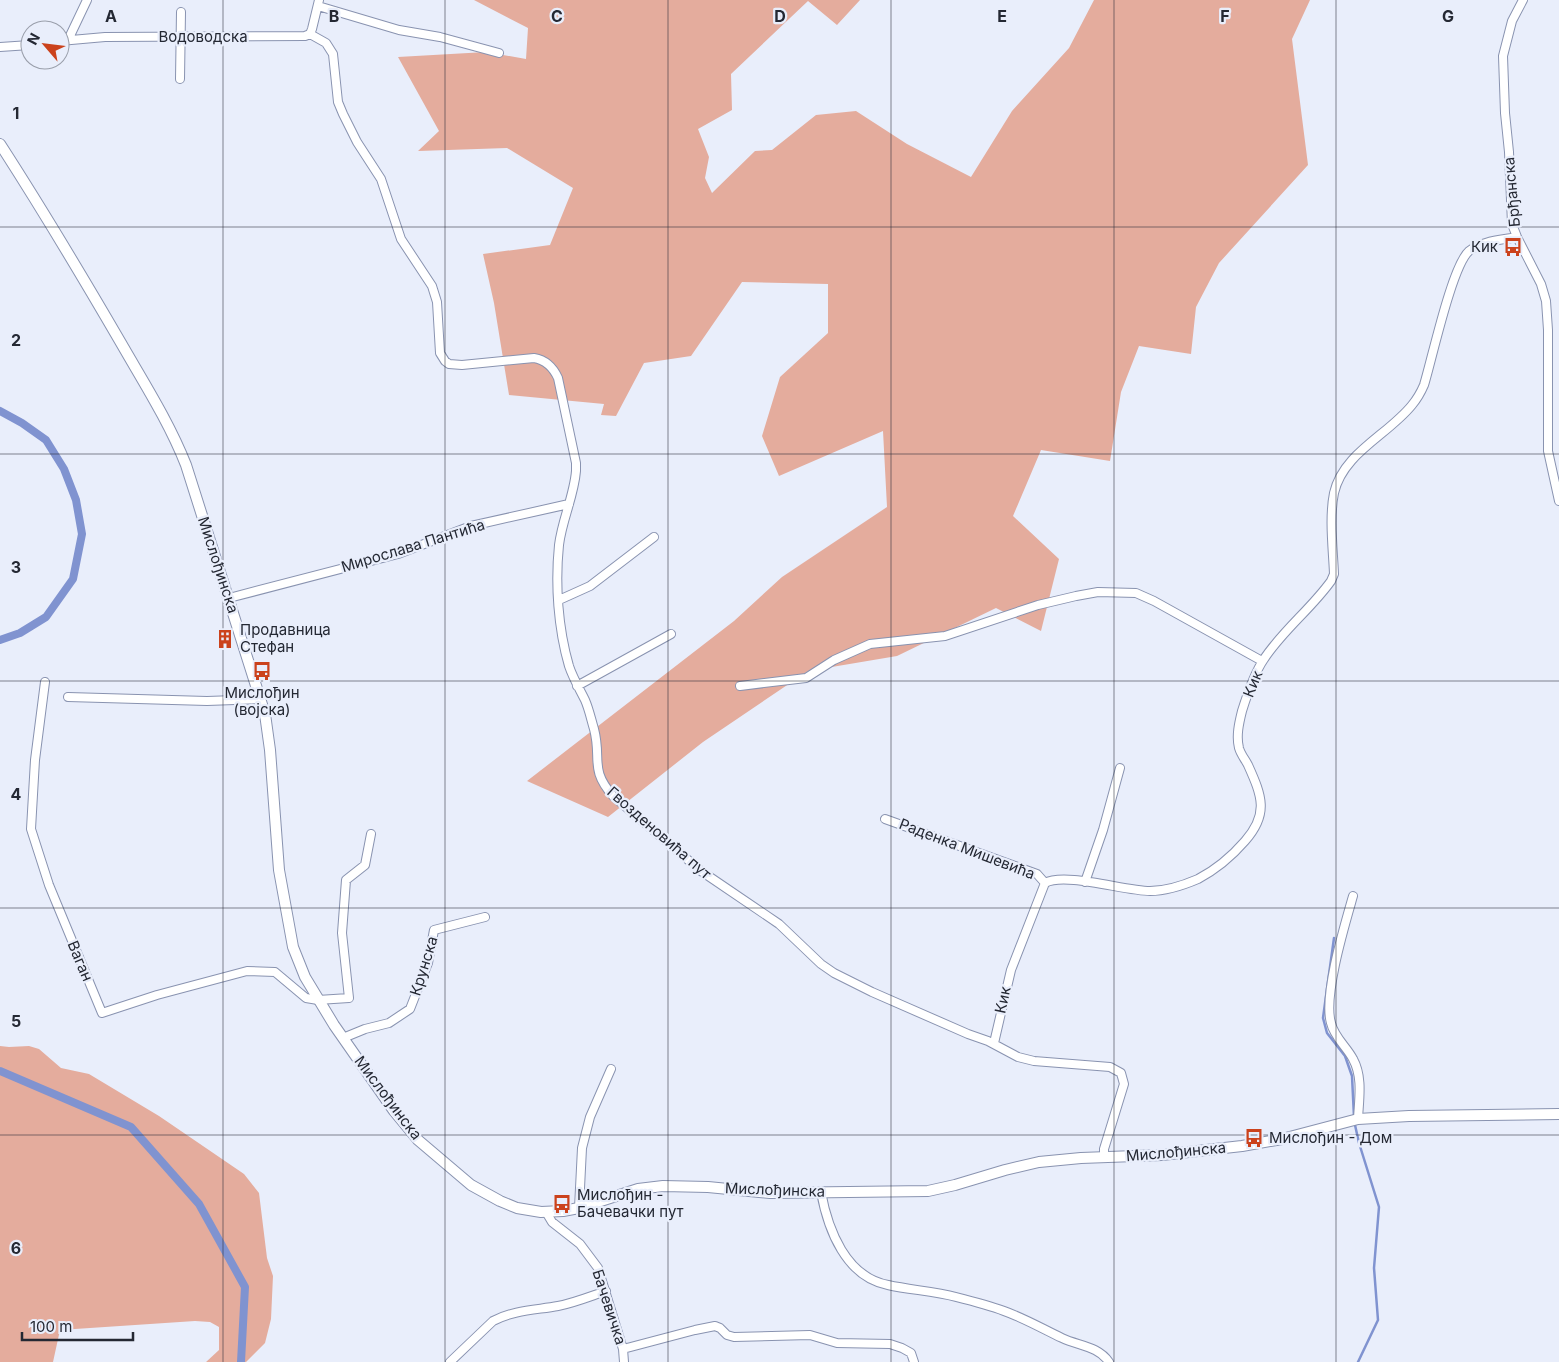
<svg xmlns="http://www.w3.org/2000/svg" width="1559" height="1362" viewBox="0 0 1559 1362" font-family="Inter,sans-serif">
	<style>
		.green { fill: #e4ac9d }
		.lines { fill: none; stroke-linecap: round; stroke-linejoin: round }
		.stream { stroke: #8093d0; stroke-width: 2.5 }
		.canal { stroke: #8093d0; stroke-width: 8 }
		.street-casing { stroke: #8993b0; stroke-width: 10 }
		.secondary-casing { stroke: #8993b0; stroke-width: 12 }
		.street { stroke: #fff; stroke-width: 8 }
		.secondary { stroke: #fff; stroke-width: 10 }
		.grid { fill: none; stroke: #242833; stroke-width: 1; stroke-opacity: 0.55 }
		.labels { text-anchor: middle; stroke-width: 4.5; stroke-linejoin: round; paint-order: stroke }
		.street-label { font-size: 15px; fill: #242833; stroke: #e9eefb }
		.poi-label { font-size: 15px; fill: #242833; stroke: #e9eefb; text-anchor: start }
		.grid-label { font-size: 16px; text-anchor: middle; font-weight: bold; fill: #242833; stroke: #e9eefb; stroke-width: 4.5; stroke-linejoin: round; paint-order: stroke }
	</style>
	<rect width="100%" height="100%" fill="#e9eefb"/>
	<!-- green -->
	<path class="green" d="M474,0H860L837,25L808,1L731,74L732,110L698,129L709,157L705,178L712,193L755,151L772,150L816,115L856,111L907,144L971,177L1012,111L1069,48L1094,0H1310L1292,39L1308,165L1219,263L1196,307L1191,354L1139,346L1121,392L1110,461L1041,450L1013,516L1059,559L1041,631L996,608L897,656L808,671L703,742L608,817L527,781L734,621L782,577L887,507L883,431L779,476L762,436L780,377L828,333V284L742,282L691,356L644,363L616,416L601,415L604,404L509,395L494,303L483,254L550,245L573,188L507,148L418,151L439,131L398,57L486,52L526,59L528,28Z
		M0,1046L9,1047L29,1046L39,1049L61,1068L89,1074L159,1116L244,1174L259,1193L267,1258L273,1276L271,1319L265,1343L246,1362H206L219,1350V1327L210,1322L195,1321L60,1330L53,1362H0Z"/>
	<g class="lines">
		<!-- stream -->
		<path class="stream" d="M1334,938L1323,1018L1327,1033L1345,1056L1352,1076L1354,1117
			M1355,1125L1359,1143L1379,1207L1374,1268L1378,1320L1358,1362"/>
		<!-- canal -->
		<path class="canal" d="M0,411L22,423L46,440L64,469L76,500L82,534L73,579L46,617L20,633L0,640
			M0,1071L131,1127L199,1204L245,1287L241,1362"/>
		<!-- street casing -->
		<g class="street-casing">
			<path id="street" d="M1523,0L1512,21L1503,56L1505,113L1509,152L1512,224L1517,237L1541,284L1546,301L1548,330V451L1559,501
				M318,6L399,30L440,37L499,53
				M310,34L326,43L333,54L338,102L343,114L357,142L381,179L401,239L432,286L437,302L440,353L445,361L449,364L462,365L534,358C546,360 553,367 558,378L576,463V471C574,496 562,520 559,545C555,584 558,628 569,666C573,678 579,688 585,700C589,709 591,719 594,729C602,759 589,769 613,796L701,871L779,924L821,964L834,973L872,992L968,1034L988,1041L1018,1057L1034,1061L1110,1067L1121,1073L1124,1084L1104,1149V1158
				M68,40L87,0
				M60,41L105,37L305,36L310,34L312,29L319,0
				M0,47L30,45
				M180,79L181,12
				M229,598L398,554L471,526L569,504
				M559,600L590,586L654,537
				M45,682L35,760L31,829L49,885L102,1013L157,995L247,971L275,972L306,998L318,1000L349,998L342,933L346,880L365,865L371,834
				M577,686L671,634
				M740,686L806,678L834,660L870,644L945,636L1038,605L1076,596L1098,592L1136,593L1154,601L1262,661
				M68,697L207,701L261,699
				M885,819L1037,874L1045,883
				M1085,882L1103,830L1120,768
				M1353,896C1345,924 1323,996 1331,1023C1334,1037 1347,1047 1353,1059C1363,1077 1359,1099 1358,1119
				M343,1038L365,1029L389,1023L410,1009L428,963L434,930L485,917
				M994,1043L1011,970L1045,883C1065,872 1125,891 1150,891C1166,891 1184,885 1198,879C1215,870 1232,856 1245,841C1269,814 1262,796 1248,765C1245,759 1241,755 1239,748C1236,736 1239,723 1242,711C1247,695 1255,672 1264,659C1283,630 1311,609 1331,581L1334,574C1333,549 1329,518 1334,493C1343,453 1388,435 1412,405C1417,399 1421,392 1424,385C1432,359 1452,266 1469,251C1481,241 1502,240 1517,237
				M821,1192C828,1230 846,1277 888,1285C910,1290 934,1291 956,1297C972,1301 988,1305 1004,1311C1024,1318 1043,1329 1062,1338C1079,1346 1098,1346 1109,1362
				M579,1208L582,1148L590,1117L611,1069
				M546,1212L552,1222L580,1244L598,1268L623,1349L624,1362
				M623,1349L695,1330L715,1326L720,1328L727,1335L734,1337L810,1335L837,1343L890,1344L902,1348L911,1353L914,1362
				M450,1362L493,1321C514,1310 536,1310 558,1306C574,1303 591,1296 606,1291"/>
		</g>
		<!-- secondary casing -->
		<g class="secondary-casing">
			<path id="secondary" d="M0,144C42,209 82,276 121,343C144,383 169,422 186,465L265,714L270,750L279,870L293,947L305,977L334,1025L394,1111L418,1140L471,1185L500,1201L517,1208L541,1212L563,1211L579,1208L638,1189L663,1186L708,1187L770,1193L928,1191L955,1185L1005,1170L1039,1162L1081,1158L1162,1155L1242,1146L1282,1139L1358,1119L1409,1116L1559,1114"/>
		</g>
		<!-- street -->
		<use href="#street" class="street"/>
		<!-- secondary -->
		<use href="#secondary" class="secondary"/>
	</g>
	<!-- grid -->
	<path class="grid" d="M223,0V1362M445,0V1362M668,0V1362M891,0V1362M1114,0V1362M1336,0V1362M0,227H1559M0,454H1559M0,681H1559M0,908H1559M0,1135H1559"/>
	<!-- icons -->
	<defs>
		<g id="bus-bare" transform="scale(1.5)"><path d="M-5-6H5V4H4V6H2V4H-2V6H-4V4H-5ZM-3.5-4V0h7V-4ZM-3.5 1.2v1.5H-2V1.2ZM2 1.2v1.5H3.5V1.2Z" fill="#cb421c" stroke="#e9eefb" stroke-width="2.5" paint-order="stroke"/></g>
		<g id="building-bare" transform="scale(1.5)"><path d="M-4-6H4V6H1V3H-1V6H-4ZM-2.5-4.3h1.7v1.8h-1.7ZM.8-4.3h1.7v1.8H.8ZM-2.5-1h1.7V.8h-1.7ZM.8-1h1.7V.8H.8Z" fill="#cb421c" stroke="#e9eefb" stroke-width="2.5" paint-order="stroke"/></g>
	</defs>
	<g fill-rule="evenodd">
		<use href="#bus-bare" x="1513" y="247"/>
		<use href="#building-bare" x="225" y="639"/>
		<use href="#bus-bare" x="262" y="671"/>
		<use href="#bus-bare" x="1254" y="1138"/>
		<use href="#bus-bare" x="562" y="1204"/>
	</g>
	<g class="labels">
		<!-- street labels -->
		<g class="street-label">
			<text x="203" y="42">Водоводска</text>
			<text transform="translate(1512 192) rotate(-95)" y="5">Брђанска</text>
			<text transform="translate(413 546) rotate(-17)" y="5">Мирослава Пантића</text>
			<text transform="translate(218 565) rotate(72)" y="5">Мислођинска</text>
			<text transform="translate(1253 684) rotate(-68)" y="5">Кик</text>
			<text transform="translate(659 833) rotate(41)" y="5">Гвозденовића пут</text>
			<text transform="translate(967 849) rotate(21)" y="5">Раденка Мишевића</text>
			<text transform="translate(80 961) rotate(67)" y="5">Ваган</text>
			<text transform="translate(424 966) rotate(-73)" y="5">Крунска</text>
			<text transform="translate(1003 1000) rotate(-78)" y="5">Кик</text>
			<text transform="translate(388 1098) rotate(53)" y="5">Мислођинска</text>
			<text transform="translate(1176 1152) rotate(-5)" y="5">Мислођинска</text>
			<text transform="translate(775 1190) rotate(2)" y="5">Мислођинска</text>
			<text transform="translate(609 1307) rotate(72)" y="5">Бачевичка</text>
		</g>
		<!-- poi labels -->
		<g class="poi-label">
			<text x="1498" y="252" text-anchor="end">Кик</text>
			<text x="240" y="635">Продавница<tspan x="240" dy="17">Стефан</tspan></text>
			<text x="262" y="698" text-anchor="middle">Мислођин<tspan x="262" dy="17">(војска)</tspan></text>
			<text x="1269" y="1143">Мислођин - Дом</text>
			<text x="577" y="1200">Мислођин -<tspan x="577" dy="17">Бачевачки пут</tspan></text>
		</g>
	</g>
	<g class="grid-label">
		<text x="111" y="22">A</text>
		<text x="334" y="22">B</text>
		<text x="557" y="22">C</text>
		<text x="780" y="22">D</text>
		<text x="1002" y="22">E</text>
		<text x="1225" y="22">F</text>
		<text x="1448" y="22">G</text>
		<text x="16" y="119">1</text>
		<text x="16" y="346">2</text>
		<text x="16" y="573">3</text>
		<text x="16" y="800">4</text>
		<text x="16" y="1027">5</text>
		<text x="16" y="1254">6</text>
	</g>
	<!-- north arrow -->
	<g transform="translate(45 45) rotate(298)"><circle r="24" fill="#e9eefb" stroke="#9a9fab"/>
	<path d="M0-4L9 19L0 12L-9 19Z" fill="#cb421c"/>
	<text y="-8" font-size="14" font-weight="bold" text-anchor="middle" fill="#242833">N</text>
	</g>
	<!-- scale -->
	<path d="M22 1332v8h111v-8" fill="none" stroke="#242833" stroke-width="2.5"/>
	<text x="30" y="1332" font-size="15" fill="#242833" stroke="#e9eefb" stroke-width="4" paint-order="stroke">100 m</text>
</svg>
